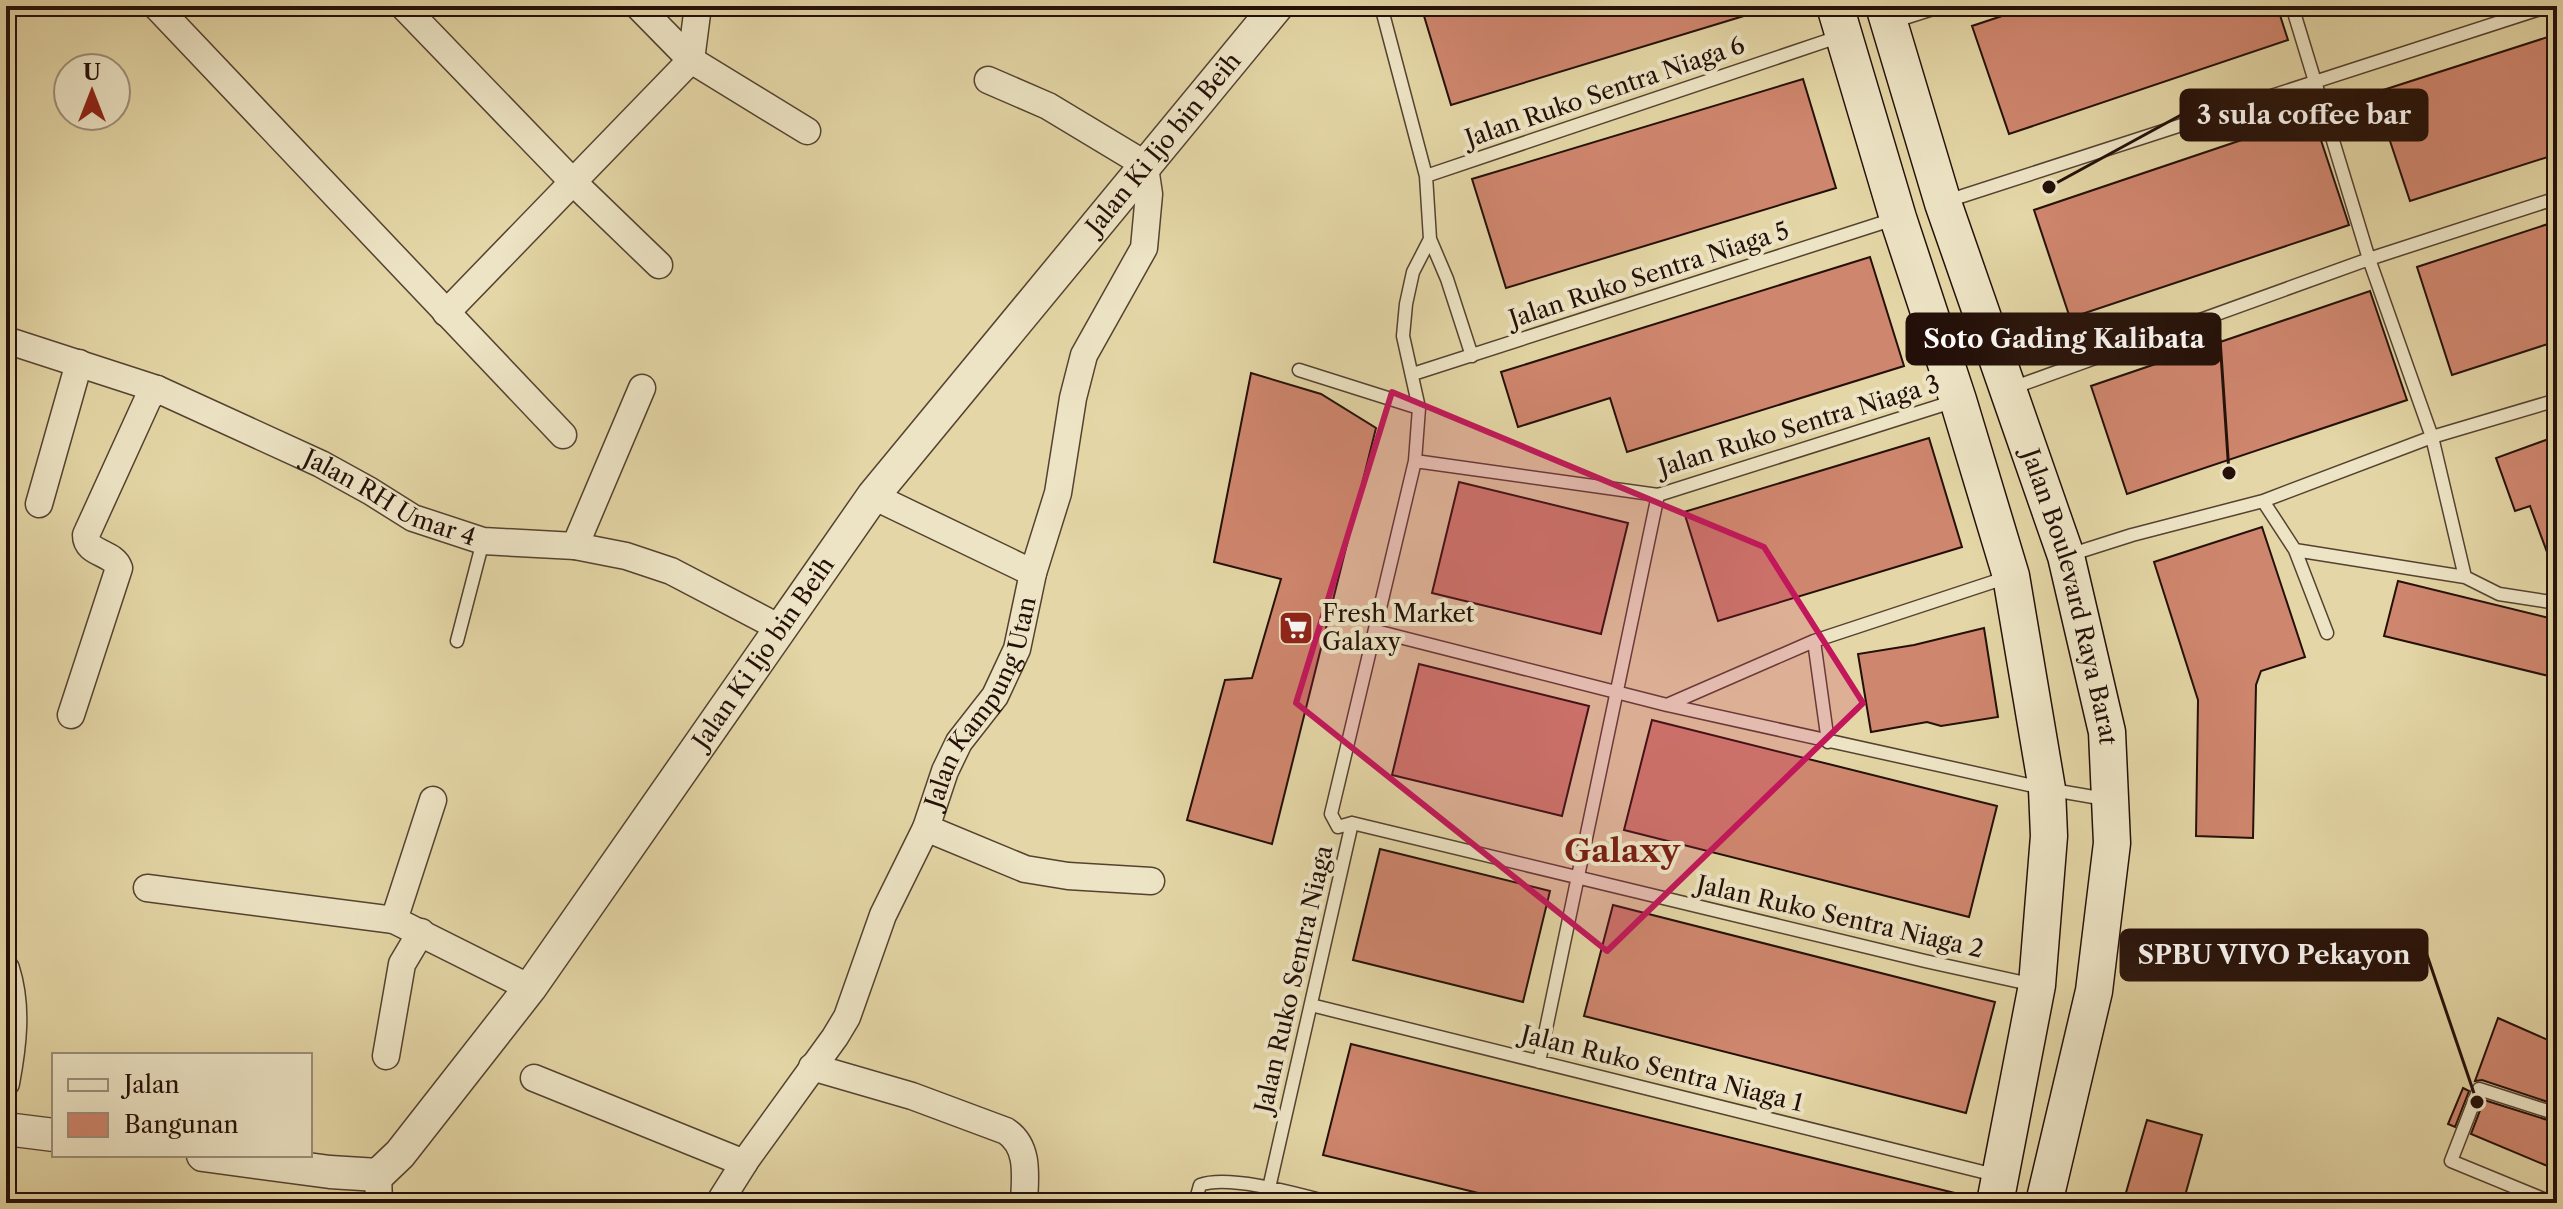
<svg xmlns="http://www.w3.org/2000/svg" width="2563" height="1209" viewBox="0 0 2563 1209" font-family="'Libre Caslon Text',serif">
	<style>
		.building { fill: #cf866e; stroke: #241009; stroke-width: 2 }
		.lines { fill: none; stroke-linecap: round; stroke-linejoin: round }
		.service-casing { stroke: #544230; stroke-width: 15 }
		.minor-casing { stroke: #544230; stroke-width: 29 }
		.tertiary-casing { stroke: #544230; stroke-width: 35 }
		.secondary-casing { stroke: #241009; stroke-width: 39 }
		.service { stroke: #ede4c5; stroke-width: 12 }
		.minor { stroke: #ede4c5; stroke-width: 26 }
		.tertiary { stroke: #ede4c5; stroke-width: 32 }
		.secondary { stroke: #ede4c5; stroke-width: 36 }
		.marked { fill: #c2185b; fill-opacity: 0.2; stroke: #c2185b; stroke-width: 6; stroke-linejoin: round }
		.labels { text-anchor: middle; stroke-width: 8; stroke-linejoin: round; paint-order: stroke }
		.street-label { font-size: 24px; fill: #241009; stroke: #ede4c5 }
		.poi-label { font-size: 24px; fill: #241009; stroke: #ede4c5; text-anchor: start }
		.district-label { font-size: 32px; font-weight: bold; fill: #7a1f14; stroke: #ede4c5 }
		.leader { fill: none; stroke: #241009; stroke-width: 3 }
		.callout-dot { fill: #241009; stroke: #ede4c5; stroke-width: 3 }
		.callout { fill: #241009; stroke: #241009; stroke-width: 3 }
		.callout-label { font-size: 26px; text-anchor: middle; font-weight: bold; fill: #fff }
	</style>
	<rect width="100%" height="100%" fill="#e4d6a6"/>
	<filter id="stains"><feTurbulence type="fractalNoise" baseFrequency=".0025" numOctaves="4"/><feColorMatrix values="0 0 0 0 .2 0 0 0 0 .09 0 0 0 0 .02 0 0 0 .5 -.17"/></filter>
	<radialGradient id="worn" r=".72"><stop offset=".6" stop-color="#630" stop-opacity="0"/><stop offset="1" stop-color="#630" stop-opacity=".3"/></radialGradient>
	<!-- building -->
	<path class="building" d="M1421,6H1756L1757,12L1451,105Z
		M2032,6H2277L2288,40L2009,134L1972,26Z
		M2557,34V154L2410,201L2374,93Z
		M1803,79L1836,188L1506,288L1472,179Z
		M2313,116L2349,225L2070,318L2034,210Z
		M2557,221V341L2452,375L2417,267Z
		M1870,257L1904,366L1627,452L1610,398L1518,427L1501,372Z
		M2370,291L2407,400L2127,494L2091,386Z
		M1251,373L1321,394L1376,428L1272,844L1187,820L1225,680L1252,678L1281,579L1214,562Z
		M2557,436V570L2554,571L2530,506L2515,511L2496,458Z
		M1929,438L1962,547L1718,621L1684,512Z
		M1459,482L1628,523L1601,634L1432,593Z
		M2262,527L2305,657L2261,671L2256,685L2253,838L2196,836L2198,700L2154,562Z
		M2398,581L2557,620V678L2384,636Z
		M1984,628L1998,717L1941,726L1927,722L1871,732L1858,654L1914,645Z
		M1419,664L1589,706L1562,816L1392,775Z
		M1652,720L1997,806L1969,917L1624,830Z
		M1380,849L1550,891L1523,1002L1353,960Z
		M1613,905L1995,1002L1966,1113L1584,1016Z
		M2498,1018L2557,1044V1105L2482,1080L2475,1081Z
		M1351,1044L1959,1194L1958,1203H1519L1323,1155Z
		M2463,1088L2469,1091L2455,1127L2448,1124Z
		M2484,1100L2557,1123V1170L2471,1134Z
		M2147,1120L2202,1135L2183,1203H2123Z"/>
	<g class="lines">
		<!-- service casing -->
		<g class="service-casing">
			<path id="service" d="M2292,6L2369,259L2432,437L2465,577
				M1892,22L1942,6
				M1426,176L1841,36
				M1947,201L2549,6
				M1430,239L1447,279L1472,356
				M1299,370L1419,408
				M1413,374L1894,219
				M2012,388L2369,259L2557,198
				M1415,461L1658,495L1955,401
				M2263,501L2295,550L2465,577L2499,594L2557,603
				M2295,550L2327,633
				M2069,555L2132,535L2263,501L2432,437L2557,400
				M1376,631L1667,705L2047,789L2105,799
				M457,641L483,541
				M1814,641L1828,742
				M1667,705L1814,641L2008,577
				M1352,823L1925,961L2034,985
				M1311,1005L1999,1176
				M1539,1062L1658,495
				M1269,1188L1352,823L1338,827L1331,814L1415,461L1419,408L1403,336L1406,304L1413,272L1430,239L1426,176L1381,6
				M1195,1203L1200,1185C1229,1174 1301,1195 1332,1203
				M2553,1203L2451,1161L2479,1089L2557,1114"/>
		</g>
		<!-- minor casing -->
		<g class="minor-casing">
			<g id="minor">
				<path d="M156,6L563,435"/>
				<path d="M403,6L573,182L659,265"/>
				<path d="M638,6L691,60L807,131"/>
				<path d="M988,80L1048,106L1146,165"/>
				<path d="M446,313L691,60L698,6"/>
				<path id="s1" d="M6,340L157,389L321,464L370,491L413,518L483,541L575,546L626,556L671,571L780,628"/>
				<path d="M873,496L1033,573"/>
				<path d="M39,504L79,363"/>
				<path d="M575,546L642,388"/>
				<path d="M71,715L119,568C113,551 86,555 86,535L148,399L157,389"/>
				<path d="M433,800L394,920L530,988"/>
				<path d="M926,828L1025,869L1068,876L1151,881"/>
				<path d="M147,888L394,920"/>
				<path d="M6,969C18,1006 13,1046 6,1083"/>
				<path d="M386,1056L402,964L421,932"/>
				<path d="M812,1067L912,1096L1006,1131C1030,1147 1025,1177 1024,1203"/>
				<path d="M534,1078L744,1163"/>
				<path d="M378,1175L379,1203"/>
				<path id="s2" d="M719,1203L746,1160L835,1037L847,1017L883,915L926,828L945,771L959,742L995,696L1017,649L1033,573L1058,493L1073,398L1084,355L1144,248L1149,194L1145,167"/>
			</g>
		</g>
		<!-- tertiary casing -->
		<g class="tertiary-casing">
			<g id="tertiary">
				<path d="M6,1129L54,1135"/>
				<path id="s3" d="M203,1155L330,1172L378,1175L400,1154L530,988L873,496L1277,6"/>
			</g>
		</g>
		<!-- secondary casing -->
		<g class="secondary-casing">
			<g id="secondary">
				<path d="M1835,6L1898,218L1958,400L2011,576L2047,789L2049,836L2037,985L1995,1203"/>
				<path id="s4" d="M1884,6L1943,203L2066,556L2107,732L2112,843L2094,991L2044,1203"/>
			</g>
		</g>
		<!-- service -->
		<use href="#service" class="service"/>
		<!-- minor -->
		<use href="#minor" class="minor"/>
		<!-- tertiary -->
		<use href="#tertiary" class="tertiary"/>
		<!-- secondary -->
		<use href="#secondary" class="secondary"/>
	</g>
	<!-- marked area -->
	<path class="marked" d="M1392,392L1764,547L1863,703L1607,951L1296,703Z"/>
	<!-- icons -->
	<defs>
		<g id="supermarket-square" transform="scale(1.8)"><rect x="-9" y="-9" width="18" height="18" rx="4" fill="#8f2418" stroke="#ede4c5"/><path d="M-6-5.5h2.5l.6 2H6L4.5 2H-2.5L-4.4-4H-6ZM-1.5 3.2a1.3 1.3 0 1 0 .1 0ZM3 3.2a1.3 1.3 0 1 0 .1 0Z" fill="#fff"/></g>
	</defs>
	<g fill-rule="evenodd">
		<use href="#supermarket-square" x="1296" y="628"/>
	</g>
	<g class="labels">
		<!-- street labels -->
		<g class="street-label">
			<text transform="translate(1605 92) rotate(-19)" y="8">Jalan Ruko Sentra Niaga 6</text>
			<text dy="8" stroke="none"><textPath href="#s3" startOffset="1474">Jalan Ki Ijo bin Beih</textPath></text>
			<text transform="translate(1649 275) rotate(-18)" y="8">Jalan Ruko Sentra Niaga 5</text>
			<text transform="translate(1799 426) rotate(-17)" y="8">Jalan Ruko Sentra Niaga 3</text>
			<text dy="8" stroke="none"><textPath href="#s1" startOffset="416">Jalan RH Umar 4</textPath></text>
			<text dy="8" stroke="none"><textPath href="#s4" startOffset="620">Jalan Boulevard Raya Barat</textPath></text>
			<text dy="8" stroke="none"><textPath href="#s3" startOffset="826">Jalan Ki Ijo bin Beih</textPath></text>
			<text dy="8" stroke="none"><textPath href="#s2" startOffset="570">Jalan Kampung Utan</textPath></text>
			<text transform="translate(1840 917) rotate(13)" y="8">Jalan Ruko Sentra Niaga 2</text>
			<text transform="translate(1294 979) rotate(-77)" y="8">Jalan Ruko Sentra Niaga</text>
			<text transform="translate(1662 1069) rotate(14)" y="8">Jalan Ruko Sentra Niaga 1</text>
		</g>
		<!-- poi labels -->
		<g class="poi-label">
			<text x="1322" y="622">Fresh Market<tspan x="1322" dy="28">Galaxy</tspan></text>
		</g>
		<!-- district labels -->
		<g class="district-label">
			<text x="1622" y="862">Galaxy</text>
		</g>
	</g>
	<!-- callouts -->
	<path class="leader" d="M2049 187L2181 115M2229 473L2220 339M2477 1102L2427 955"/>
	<g class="callout-dot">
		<circle cx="2049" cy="187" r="8"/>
		<circle cx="2229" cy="473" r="8"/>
		<circle cx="2477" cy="1102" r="8"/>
	</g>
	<g class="callout">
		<rect x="2181" y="90" width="246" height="50" rx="8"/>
		<rect x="1907" y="314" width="313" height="50" rx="8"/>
		<rect x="2121" y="930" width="306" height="50" rx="8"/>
	</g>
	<g class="callout-label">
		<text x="2304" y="124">3 sula coffee bar</text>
		<text x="2064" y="348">Soto Gading Kalibata</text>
		<text x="2274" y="964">SPBU VIVO Pekayon</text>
	</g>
	<!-- margin -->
	<rect width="2563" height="1209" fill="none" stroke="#e4d6a6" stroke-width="32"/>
	<rect x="8" y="8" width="2547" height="1193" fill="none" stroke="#241009" stroke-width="4"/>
	<rect x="16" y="16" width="2531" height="1177" fill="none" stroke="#241009" stroke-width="2"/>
	<!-- legend -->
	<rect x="52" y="1053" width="260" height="104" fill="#ede4c5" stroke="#9d8f7a" stroke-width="2"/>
	<rect x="68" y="1079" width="40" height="12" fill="#ede4c5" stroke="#9d8f7a" stroke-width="2"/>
	<text x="124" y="1093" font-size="24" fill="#241009">Jalan</text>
	<rect x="68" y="1113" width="40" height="24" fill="#cf866e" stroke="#9d8f7a" stroke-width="2"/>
	<text x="124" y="1133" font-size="24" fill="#241009">Bangunan</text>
	<!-- north arrow -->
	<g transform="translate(92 92)"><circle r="38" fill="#ede4c5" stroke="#9d8f7a" stroke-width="2"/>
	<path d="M0-6L14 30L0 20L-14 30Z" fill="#8f2418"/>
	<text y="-12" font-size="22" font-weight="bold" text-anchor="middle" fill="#241009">U</text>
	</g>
	<rect width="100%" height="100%" filter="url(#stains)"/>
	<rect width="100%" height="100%" fill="url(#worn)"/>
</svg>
